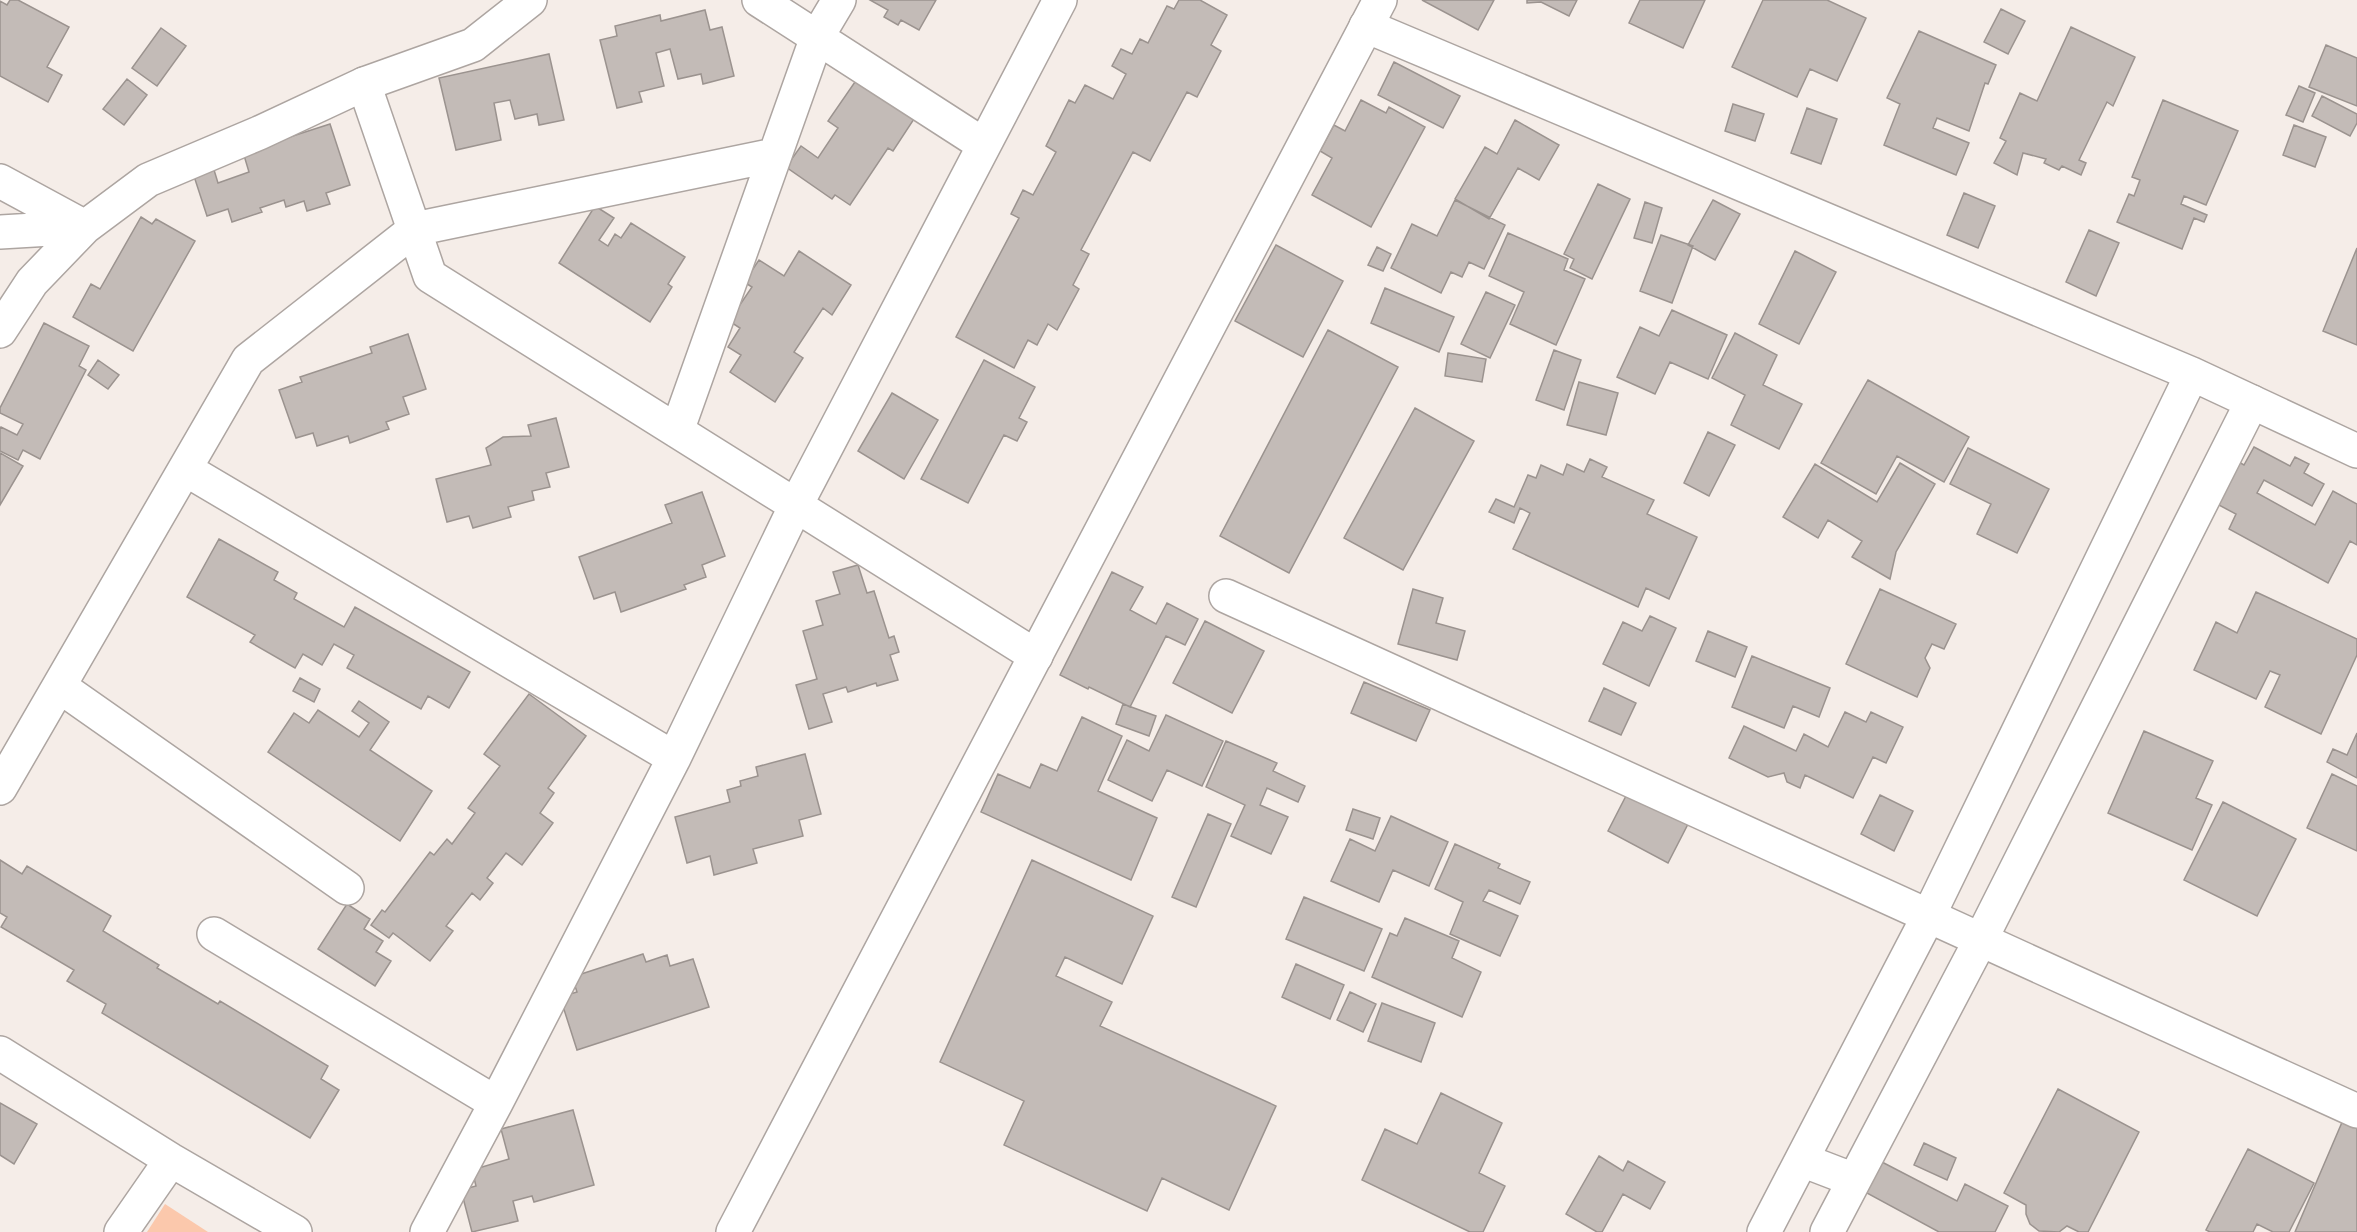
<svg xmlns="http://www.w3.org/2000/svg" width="2357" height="1232" viewBox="0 0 2357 1232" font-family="Lato,sans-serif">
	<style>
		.green { fill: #fbc8ac }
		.building { fill: #c3bbb7; stroke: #9b938f; stroke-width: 1.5 }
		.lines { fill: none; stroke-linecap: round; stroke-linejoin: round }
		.minor-casing { stroke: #ada5a1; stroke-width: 36 }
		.tertiary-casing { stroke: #ada5a1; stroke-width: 36 }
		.secondary-casing { stroke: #ada5a1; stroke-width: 36 }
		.minor { stroke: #fff; stroke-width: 33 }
		.tertiary { stroke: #fff; stroke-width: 33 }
		.secondary { stroke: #fff; stroke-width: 33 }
	</style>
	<rect width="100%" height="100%" fill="#f5ede8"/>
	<!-- green -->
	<path class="green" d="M165,1204L208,1232H147Z"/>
	<!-- building -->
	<path class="building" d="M10,0H18L69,27L47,67L62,75L48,102L0,76V1L7,5Z
		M870,0H936L919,30L901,20L898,25L884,17L888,10Z
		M1179,0H1200L1227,15L1211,45L1221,51L1197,97L1187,92L1150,161L1133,152L1081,250L1089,254L1073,285L1079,289L1057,330L1048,324L1037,345L1028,340L1014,368L956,337L1019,218L1011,214L1023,190L1033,195L1056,152L1046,146L1069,100L1075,103L1085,85L1113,99L1126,74L1112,66L1121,49L1132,54L1140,39L1148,43L1167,6L1174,9Z
		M1422,0H1494L1478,30Z
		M1527,0H1577L1569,16L1541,2L1527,3Z
		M1640,0H1705L1683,48L1629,23Z
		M1763,0H1827L1866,18L1837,81L1810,69L1797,97L1732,67Z
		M2001,9L2025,21L2008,54L1984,42Z
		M705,10L710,30L722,27L734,76L703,84L701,74L678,79L670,49L656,53L664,86L639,92L642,102L617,108L600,40L617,36L615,26L660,15L661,21Z
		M2071,27L2135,57L2113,106L2107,102L2079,160L2086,163L2081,175L2062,166L2059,170L2044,163L2046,159L2023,153L2017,175L1994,163L2006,141L2000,138L2020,93L2037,101Z
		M161,28L186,46L157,86L132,68Z
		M1919,31L1996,65L1988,84L1985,83L1969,131L1937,118L1933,128L1969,143L1956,175L1884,145L1900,104L1887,98Z
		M2326,45L2357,58V106L2309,87Z
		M549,54L564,120L539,125L537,114L515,119L510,100L494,103L501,140L456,150L439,78Z
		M1394,62L1460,96L1443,128L1378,95Z
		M127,79L147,95L124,125L103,109Z
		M857,79L914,119L893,151L888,148L850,205L835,195L832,199L786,167L801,146L818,158L838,128L828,121Z
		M2299,86L2315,93L2303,122L2286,115Z
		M2322,96L2357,114V123L2350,136L2312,116Z
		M1361,100L1386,113L1389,107L1425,127L1371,227L1312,195L1332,158L1320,151L1334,125L1345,131Z
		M2163,100L2238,131L2206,205L2184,196L2181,204L2207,215L2204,222L2194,218L2182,249L2117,222L2129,194L2134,196L2140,180L2132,177Z
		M1733,104L1764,114L1755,141L1725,131Z
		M1807,108L1837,119L1821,164L1791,153Z
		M1515,120L1559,145L1539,180L1518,168L1489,219L1455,199L1485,147L1497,154Z
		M330,124L350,185L326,193L330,204L307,211L304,201L286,207L284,200L260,208L262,212L232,222L228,209L207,216L191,167L211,160L218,183L249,172L243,152Z
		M2294,125L2326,137L2315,167L2283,155Z
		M1598,184L1630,199L1592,279L1570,268L1574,259L1564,254Z
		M1964,193L1995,206L1978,248L1947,235Z
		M1455,200L1505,225L1484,269L1469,262L1462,277L1451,272L1441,293L1391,268L1412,224L1437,236Z
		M1713,200L1740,214L1715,260L1688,245Z
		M1645,202L1662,208L1652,243L1634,238Z
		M595,206L614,218L599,240L608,246L615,234L621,238L631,223L685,257L668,284L672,287L650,322L559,263Z
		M141,217L152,224L156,219L195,241L133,351L73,317L91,284L100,289Z
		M2089,230L2119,243L2096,296L2066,282Z
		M1508,233L1568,259L1564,270L1585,279L1556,345L1510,324L1524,292L1489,276Z
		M1661,235L1693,246L1672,303L1640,291Z
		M1276,245L1343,281L1303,357L1235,321Z
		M1377,247L1391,254L1383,271L1368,265Z
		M2357,248V345L2323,331Z
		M799,251L851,285L832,315L823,308L794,352L803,358L775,402L730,372L741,355L728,347L740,328L729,321L752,287L744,282L759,260L784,276Z
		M1795,251L1836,272L1799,344L1759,324Z
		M1385,288L1454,317L1439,352L1371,323Z
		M1486,292L1515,305L1490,358L1461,344Z
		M1672,310L1727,335L1708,379L1670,362L1655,394L1617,377L1640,327L1659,336Z
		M44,323L89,346L79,366L86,370L40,459L23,450L18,460L0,451V429L1,427L17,435L23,424L0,413V408Z
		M1328,330L1398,367L1289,573L1220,536Z
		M1735,333L1777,355L1763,385L1802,404L1779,449L1731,425L1745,395L1712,378Z
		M408,334L426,389L403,397L409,414L386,422L389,429L350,443L348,436L317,446L313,433L296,438L279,390L302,382L300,377L372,353L370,347Z
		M1554,350L1581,360L1564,410L1536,400Z
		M1448,353L1486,359L1482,382L1445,376Z
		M98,360L119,375L108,389L88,375Z
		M984,360L1035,387L1019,418L1027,422L1017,441L1004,435L968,503L921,479Z
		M1868,380L1969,437L1944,482L1897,456L1876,494L1821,463Z
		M1579,382L1618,393L1606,435L1567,425Z
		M892,393L938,420L904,479L858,451Z
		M1415,408L1474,441L1403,570L1344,538Z
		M556,418L569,467L546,473L550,487L532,491L534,500L508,507L511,517L473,528L469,516L447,522L436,479L491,465L486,448L503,437L531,436L528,425Z
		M1708,432L1735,445L1709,496L1684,483Z
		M2254,447L2290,466L2295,457L2309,464L2304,473L2324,484L2312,506L2264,480L2257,493L2315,525L2333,491L2357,504V545L2350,541L2328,583L2229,529L2236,514L2215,503L2237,461L2244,465Z
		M1968,448L2049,489L2017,553L1977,534L1991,504L1950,484Z
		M0,453L23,466L0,505Z
		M1590,459L1607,467L1602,477L1654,500L1647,514L1697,537L1669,599L1646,588L1638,607L1513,549L1530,513L1520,508L1514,523L1489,512L1496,499L1514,507L1528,475L1536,478L1541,465L1563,475L1567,464L1584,472Z
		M1900,463L1935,484L1896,552L1890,579L1852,557L1862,541L1828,520L1818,538L1783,517L1815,464L1877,502Z
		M702,492L725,556L702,565L706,577L684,585L686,589L621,612L615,592L594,599L579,557L672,523L665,505Z
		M219,539L278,572L274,580L297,593L294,599L344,627L355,607L470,672L449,708L428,696L421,709L347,668L354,655L334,644L322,665L303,654L295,668L250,642L255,635L187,597Z
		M858,565L867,593L874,591L889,638L894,636L899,652L890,655L898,680L877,686L876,683L848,692L846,687L823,694L832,722L809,729L796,685L817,679L803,631L823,625L816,601L840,594L833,572Z
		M1112,572L1143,587L1130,610L1156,624L1167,603L1198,619L1185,645L1166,636L1130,707L1089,687L1088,689L1060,675Z
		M1413,589L1443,598L1436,623L1465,631L1457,660L1398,644Z
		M1880,589L1956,624L1944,649L1932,644L1925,658L1930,668L1917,697L1846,664Z
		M2256,592L2357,639V655L2321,734L2265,707L2280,675L2270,671L2256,699L2194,670L2216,622L2237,633Z
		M1650,616L1676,628L1649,686L1603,664L1623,622L1642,631Z
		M1205,621L1264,651L1232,713L1173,683Z
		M1708,631L1747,647L1735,677L1696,661Z
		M1752,656L1830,688L1819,717L1793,706L1784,728L1732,707Z
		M300,678L320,689L314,702L293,691Z
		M1364,682L1430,710L1416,741L1351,713Z
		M1604,688L1636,703L1621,735L1589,721Z
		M529,694L586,736L548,788L554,793L540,813L553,823L522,865L506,853L487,878L493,883L480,900L472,893L446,926L453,931L430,961L393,933L389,938L371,925L382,910L385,912L430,852L434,855L447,839L452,844L475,813L468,808L500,766L484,754Z
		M359,701L389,722L370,750L432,791L400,841L268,752L294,713L309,723L318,710L359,737L369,723L352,711Z
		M1123,704L1156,716L1149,736L1116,724Z
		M1845,712L1866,722L1871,712L1903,727L1886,763L1873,757L1853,798L1805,775L1800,788L1787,782L1784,773L1768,777L1729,758L1744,726L1796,751L1804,734L1828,747Z
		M1166,715L1223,741L1202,786L1167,770L1152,801L1108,780L1127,740L1149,751Z
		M1082,717L1122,736L1098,791L1157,818L1131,880L981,812L998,774L1030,788L1041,764L1057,771Z
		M2144,731L2213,761L2196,798L2212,805L2192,850L2108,813Z
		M2357,733V778L2327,762L2333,749L2347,755Z
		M1226,741L1277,763L1273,771L1305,786L1298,802L1267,788L1260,805L1288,817L1271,854L1231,836L1245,805L1206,787Z
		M805,754L821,814L799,820L803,836L753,849L757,863L714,875L710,856L687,863L675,817L730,802L727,790L741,786L740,781L758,776L756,767Z
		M2332,774L2357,786V851L2307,828Z
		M1628,792L1688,824L1668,863L1608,831Z
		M1880,795L1913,811L1894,851L1861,834Z
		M2223,802L2296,839L2257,916L2184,880Z
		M1353,809L1380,818L1373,839L1346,830Z
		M1208,814L1231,824L1196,907L1172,897Z
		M1391,816L1448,842L1429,886L1393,870L1379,902L1331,881L1350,839L1375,851Z
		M1455,844L1500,864L1498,868L1530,882L1520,904L1489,890L1483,901L1518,916L1500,956L1450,934L1463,902L1435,889Z
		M0,860L22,874L27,866L111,916L103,931L159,965L157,968L218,1004L220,1001L328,1066L321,1079L339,1090L310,1138L102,1013L106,1004L67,981L74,970L1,927L7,917L0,913Z
		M1032,860L1153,916L1122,984L1065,957L1056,976L1112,1002L1100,1026L1276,1106L1229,1210L1162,1178L1147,1211L1004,1145L1024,1101L940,1062Z
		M1304,897L1382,929L1364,971L1286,939Z
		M347,904L370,919L364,929L383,941L376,952L391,961L375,986L318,949Z
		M1405,918L1459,941L1452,958L1481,972L1462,1017L1372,977L1390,933L1397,936Z
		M643,954L646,962L667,955L670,966L693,959L709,1007L577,1050L560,997L577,992L572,977Z
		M1296,964L1344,985L1330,1019L1282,997Z
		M1350,992L1376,1004L1363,1032L1337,1020Z
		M1382,1003L1435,1023L1421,1062L1368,1041Z
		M2058,1089L2139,1132L2088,1232H2079L2067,1226L2059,1232L2039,1231L2030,1224L2026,1214V1205L2004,1193Z
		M1441,1093L1502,1123L1479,1173L1505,1186L1483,1232H1470L1362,1180L1385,1129L1417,1144Z
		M0,1103L37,1124L14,1164L0,1155Z
		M573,1110L594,1185L534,1202L532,1196L513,1201L518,1221L472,1232L461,1190L476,1186L472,1170L509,1159L501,1129Z
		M2343,1120L2357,1126V1232H2295Z
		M1924,1143L1956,1158L1947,1180L1914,1165Z
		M2248,1149L2314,1183L2289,1232H2273L2257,1224L2253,1232H2210L2206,1230Z
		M1599,1156L1623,1171L1628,1161L1665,1182L1650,1209L1623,1194L1602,1232H1597L1566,1214Z
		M1880,1161L1957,1201L1965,1184L2008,1206L1995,1232H1939L1865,1192Z"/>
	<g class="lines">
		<!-- minor casing -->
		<g class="minor-casing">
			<path id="minor" d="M759,0L984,145
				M364,84L430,276L1036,656
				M2252,402L2357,451
				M677,431L817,37L839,0
				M185,469L674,758
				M1226,596L2357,1111
				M59,686L347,888
				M0,788L248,360L415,229L774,155
				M214,934L496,1103
				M0,1053L171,1160L295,1232
				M121,1232L171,1160
				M427,1232L496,1103L674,758L796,505L1060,0"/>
		</g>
		<!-- tertiary casing -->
		<g class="tertiary-casing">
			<path id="tertiary" d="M1366,26L2192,374L2252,402L1980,941L1827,1232
				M0,181L85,227
				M0,232L85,227
				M0,331L32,282L85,227L148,180L259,133L364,84L473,45L530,0
				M1802,1160L1854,1180
				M1764,1232L1928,917L2192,374"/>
		</g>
		<!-- secondary casing -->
		<g class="secondary-casing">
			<path id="secondary" d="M733,1232L1380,0"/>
		</g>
		<!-- minor -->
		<use href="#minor" class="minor"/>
		<!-- tertiary -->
		<use href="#tertiary" class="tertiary"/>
		<!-- secondary -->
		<use href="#secondary" class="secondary"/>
	</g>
</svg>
